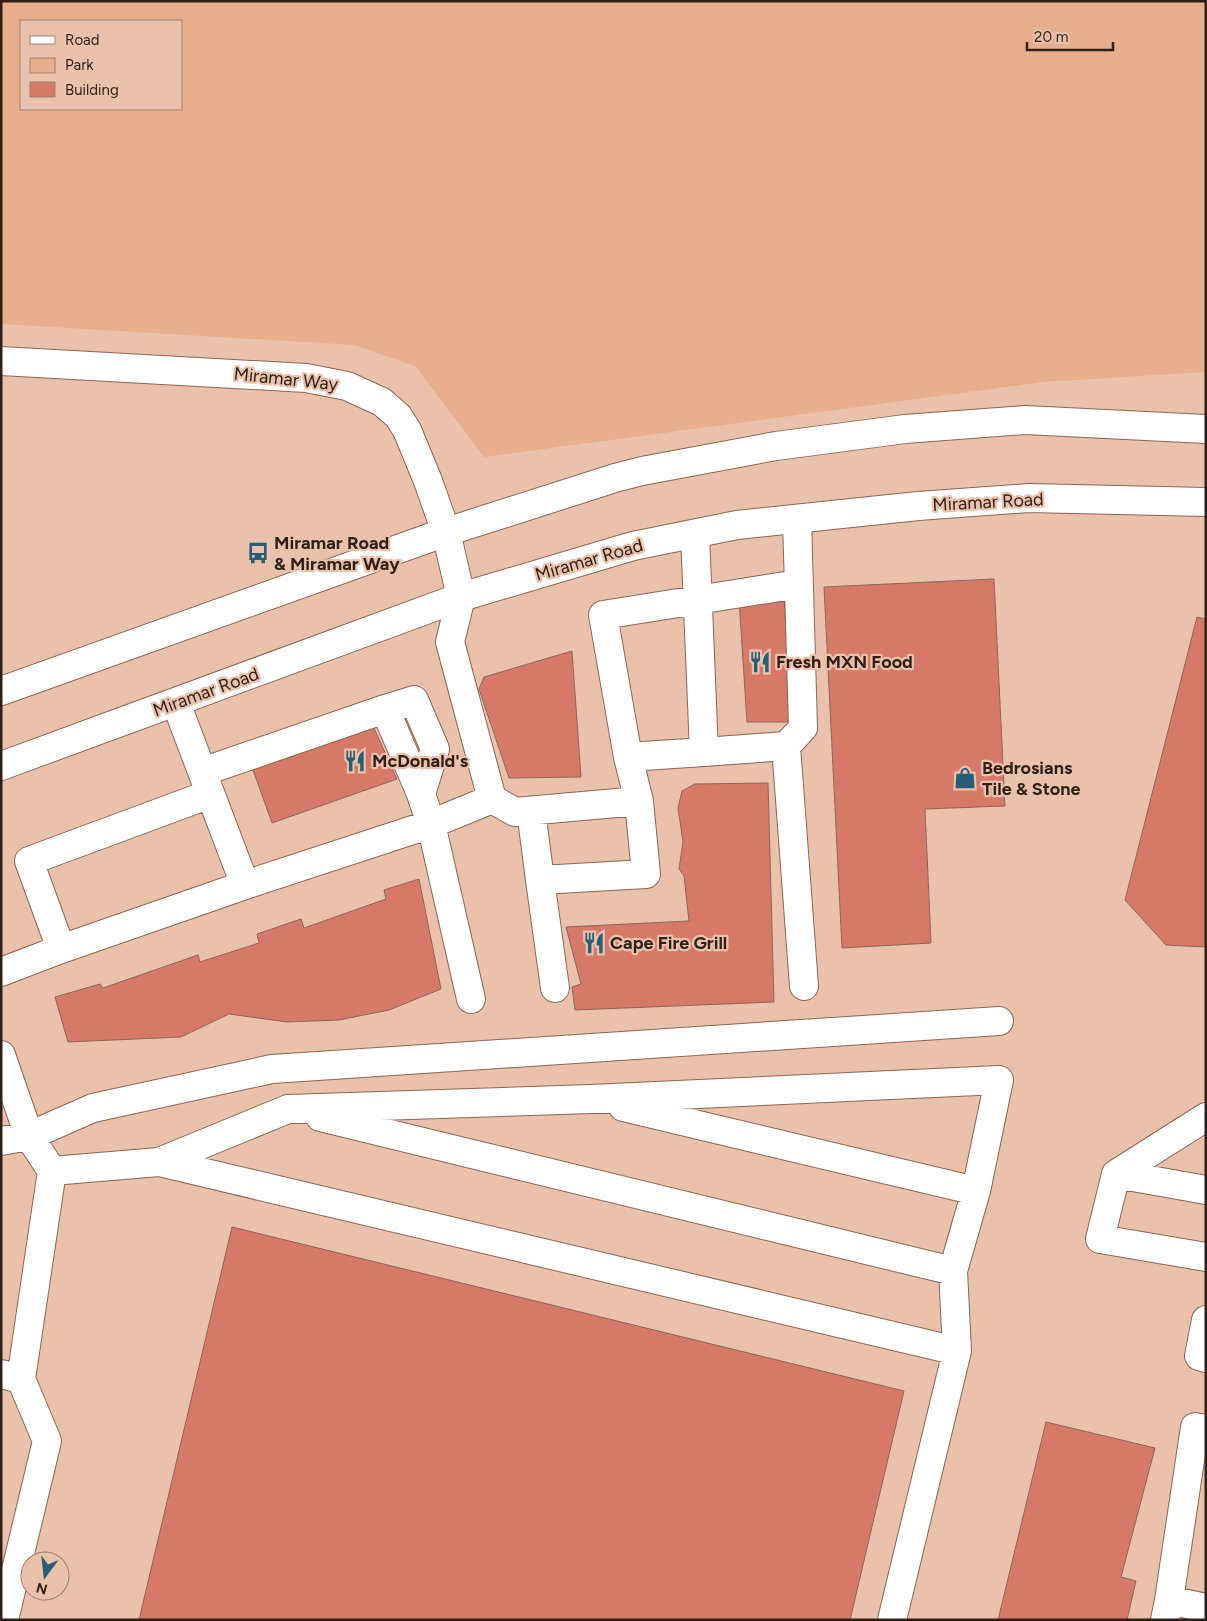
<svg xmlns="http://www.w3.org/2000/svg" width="1207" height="1621" viewBox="0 0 1207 1621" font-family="Figtree,sans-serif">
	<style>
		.green { fill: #e8af8e; fill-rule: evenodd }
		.building { fill: #d67968; stroke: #8d645c }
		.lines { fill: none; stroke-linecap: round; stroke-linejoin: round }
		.minor-casing { stroke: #8a6652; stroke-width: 30 }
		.major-casing { stroke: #8a6652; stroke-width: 30 }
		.minor { stroke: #fff; stroke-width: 28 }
		.major { stroke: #fff; stroke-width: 28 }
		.labels { text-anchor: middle; stroke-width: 4.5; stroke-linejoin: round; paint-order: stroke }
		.street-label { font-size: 18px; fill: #2e1f17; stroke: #eac2ab }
		.poi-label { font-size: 18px; font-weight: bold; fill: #2e1f17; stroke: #eac2ab; text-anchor: start }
	</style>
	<rect width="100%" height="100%" fill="#eac2ab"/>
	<!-- green -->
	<path class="green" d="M1,1H1206V372L1044,382L484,457L415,366L354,345L1,324ZM21,21H181V109H21Z"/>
	<!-- building -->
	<path class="building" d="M994,579L1005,806L925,809L931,943L842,948L824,587Z
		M784,595L791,722H747L739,599Z
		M1197,617L1206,619V947L1166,945L1125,900Z
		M572,651L581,777L509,778L479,689L484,677Z
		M373,726L397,779L272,823L252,767Z
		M768,783L774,1002L575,1010L572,987L581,984L566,927L689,921L684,876L679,869L683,842L678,808L682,791L695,784Z
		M419,879L441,989L389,1010L339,1020L287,1022L229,1014L181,1037L68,1042L55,997L100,984L103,988L198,955L200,962L259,943L257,934L301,919L304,928L386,899L384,890Z
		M232,1227L904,1391L850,1620H139Z
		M1046,1422L1155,1448L1121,1577L1136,1581L1127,1620H998Z"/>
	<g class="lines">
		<!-- minor casing -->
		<g class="minor-casing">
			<path id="minor" d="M1,361L306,378L347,386L382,402L398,416L407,430L428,481L446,532L461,597L450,642L492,799L515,812L639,801L628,757L704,752L695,534
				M176,703L245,885L431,824L492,799
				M385,709L414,700L435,749L421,794
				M786,746L804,986
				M704,752L786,746L803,728L797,519
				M628,757L603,615L798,584
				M202,772L385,709L421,794L431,824L471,999
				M531,811L540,880L646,874L639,801
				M540,880L555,988
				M61,949L29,861L210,794
				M1,972L61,949L245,885
				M1,1055L29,1136L52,1171L21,1379L1,1374
				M623,1107L976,1191
				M320,1117L953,1271
				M1206,1117L1116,1174L1100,1239L1206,1257
				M1,1141L29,1136L93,1108L272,1069L999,1021
				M52,1171L159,1162L957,1351L953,1271L976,1191L999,1080L591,1099L288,1109L159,1162
				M1116,1174L1206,1190
				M1206,1320L1199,1356L1206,1358
				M1169,1600L1195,1427L1206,1429
				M4,1620L47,1441L21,1379
				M892,1620L957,1351
				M1165,1620L1169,1600L1206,1608"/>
		</g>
		<!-- major casing -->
		<g class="major-casing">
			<path id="major" d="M1,691L446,532L615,478L642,471L776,446L905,429L1025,420L1206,429
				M1,766L461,597L633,546L737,525L918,506L1029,498L1206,502"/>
		</g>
		<!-- minor -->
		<use href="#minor" class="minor"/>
		<!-- major -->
		<use href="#major" class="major"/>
	</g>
	<!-- icons -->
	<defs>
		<g id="bus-bare" transform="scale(1.725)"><path d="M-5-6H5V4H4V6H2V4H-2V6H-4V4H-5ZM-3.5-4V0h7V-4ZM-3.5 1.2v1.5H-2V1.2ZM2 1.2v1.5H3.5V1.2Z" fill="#265e78" stroke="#eac2ab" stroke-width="2.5" paint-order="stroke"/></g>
		<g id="restaurant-bare" transform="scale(1.725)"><path d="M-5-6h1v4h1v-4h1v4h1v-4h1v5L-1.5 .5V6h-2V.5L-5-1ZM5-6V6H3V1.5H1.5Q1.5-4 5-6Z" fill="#265e78" stroke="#eac2ab" stroke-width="2.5" paint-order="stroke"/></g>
		<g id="shop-bare" transform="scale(1.725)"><path d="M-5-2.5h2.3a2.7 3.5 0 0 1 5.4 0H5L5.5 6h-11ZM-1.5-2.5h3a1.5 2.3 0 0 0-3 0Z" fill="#265e78" stroke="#eac2ab" stroke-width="2.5" paint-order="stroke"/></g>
	</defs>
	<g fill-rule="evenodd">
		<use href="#bus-bare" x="258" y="553"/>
		<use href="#restaurant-bare" x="760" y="662"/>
		<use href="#restaurant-bare" x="355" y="761"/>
		<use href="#shop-bare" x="965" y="778"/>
		<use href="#restaurant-bare" x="594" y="943"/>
	</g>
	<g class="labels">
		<!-- street labels -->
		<g class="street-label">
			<text transform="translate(286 379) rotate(6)" y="6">Miramar Way</text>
			<text transform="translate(988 502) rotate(-3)" y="6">Miramar Road</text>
			<text transform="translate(589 560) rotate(-16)" y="6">Miramar Road</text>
			<text transform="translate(206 692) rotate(-20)" y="6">Miramar Road</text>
		</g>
		<!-- poi labels -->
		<g class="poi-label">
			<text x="274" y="549">Miramar Road<tspan x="274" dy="21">&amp; Miramar Way</tspan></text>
			<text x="776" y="668">Fresh MXN Food</text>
			<text x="372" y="767">McDonald's</text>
			<text x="982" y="774">Bedrosians<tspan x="982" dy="21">Tile &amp; Stone</tspan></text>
			<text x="610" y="949">Cape Fire Grill</text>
		</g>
	</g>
	<!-- border -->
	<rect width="1207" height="1621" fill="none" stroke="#2e1f17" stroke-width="5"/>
	<!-- legend -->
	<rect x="20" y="20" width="162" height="90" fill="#eac2ab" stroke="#9f8170"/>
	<rect x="30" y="36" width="25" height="8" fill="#ffffff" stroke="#9f8170"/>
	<text x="65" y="45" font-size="15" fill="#2e1f17">Road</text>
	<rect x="30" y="58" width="25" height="15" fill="#e8af8e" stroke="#9f8170"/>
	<text x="65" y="70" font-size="15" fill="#2e1f17">Park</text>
	<rect x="30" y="82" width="25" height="15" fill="#d67968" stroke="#9f8170"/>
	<text x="65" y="95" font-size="15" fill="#2e1f17">Building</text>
	<!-- north arrow -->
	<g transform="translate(45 1576) rotate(195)"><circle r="24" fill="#eac2ab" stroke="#9f8170"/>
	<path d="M0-4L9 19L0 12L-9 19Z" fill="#265e78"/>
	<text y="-8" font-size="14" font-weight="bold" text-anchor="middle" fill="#2e1f17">N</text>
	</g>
	<!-- scale -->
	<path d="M1027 42v8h86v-8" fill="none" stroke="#2e1f17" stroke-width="2.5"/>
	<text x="1034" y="42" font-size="15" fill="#2e1f17" stroke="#eac2ab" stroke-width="4" paint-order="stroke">20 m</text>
</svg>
